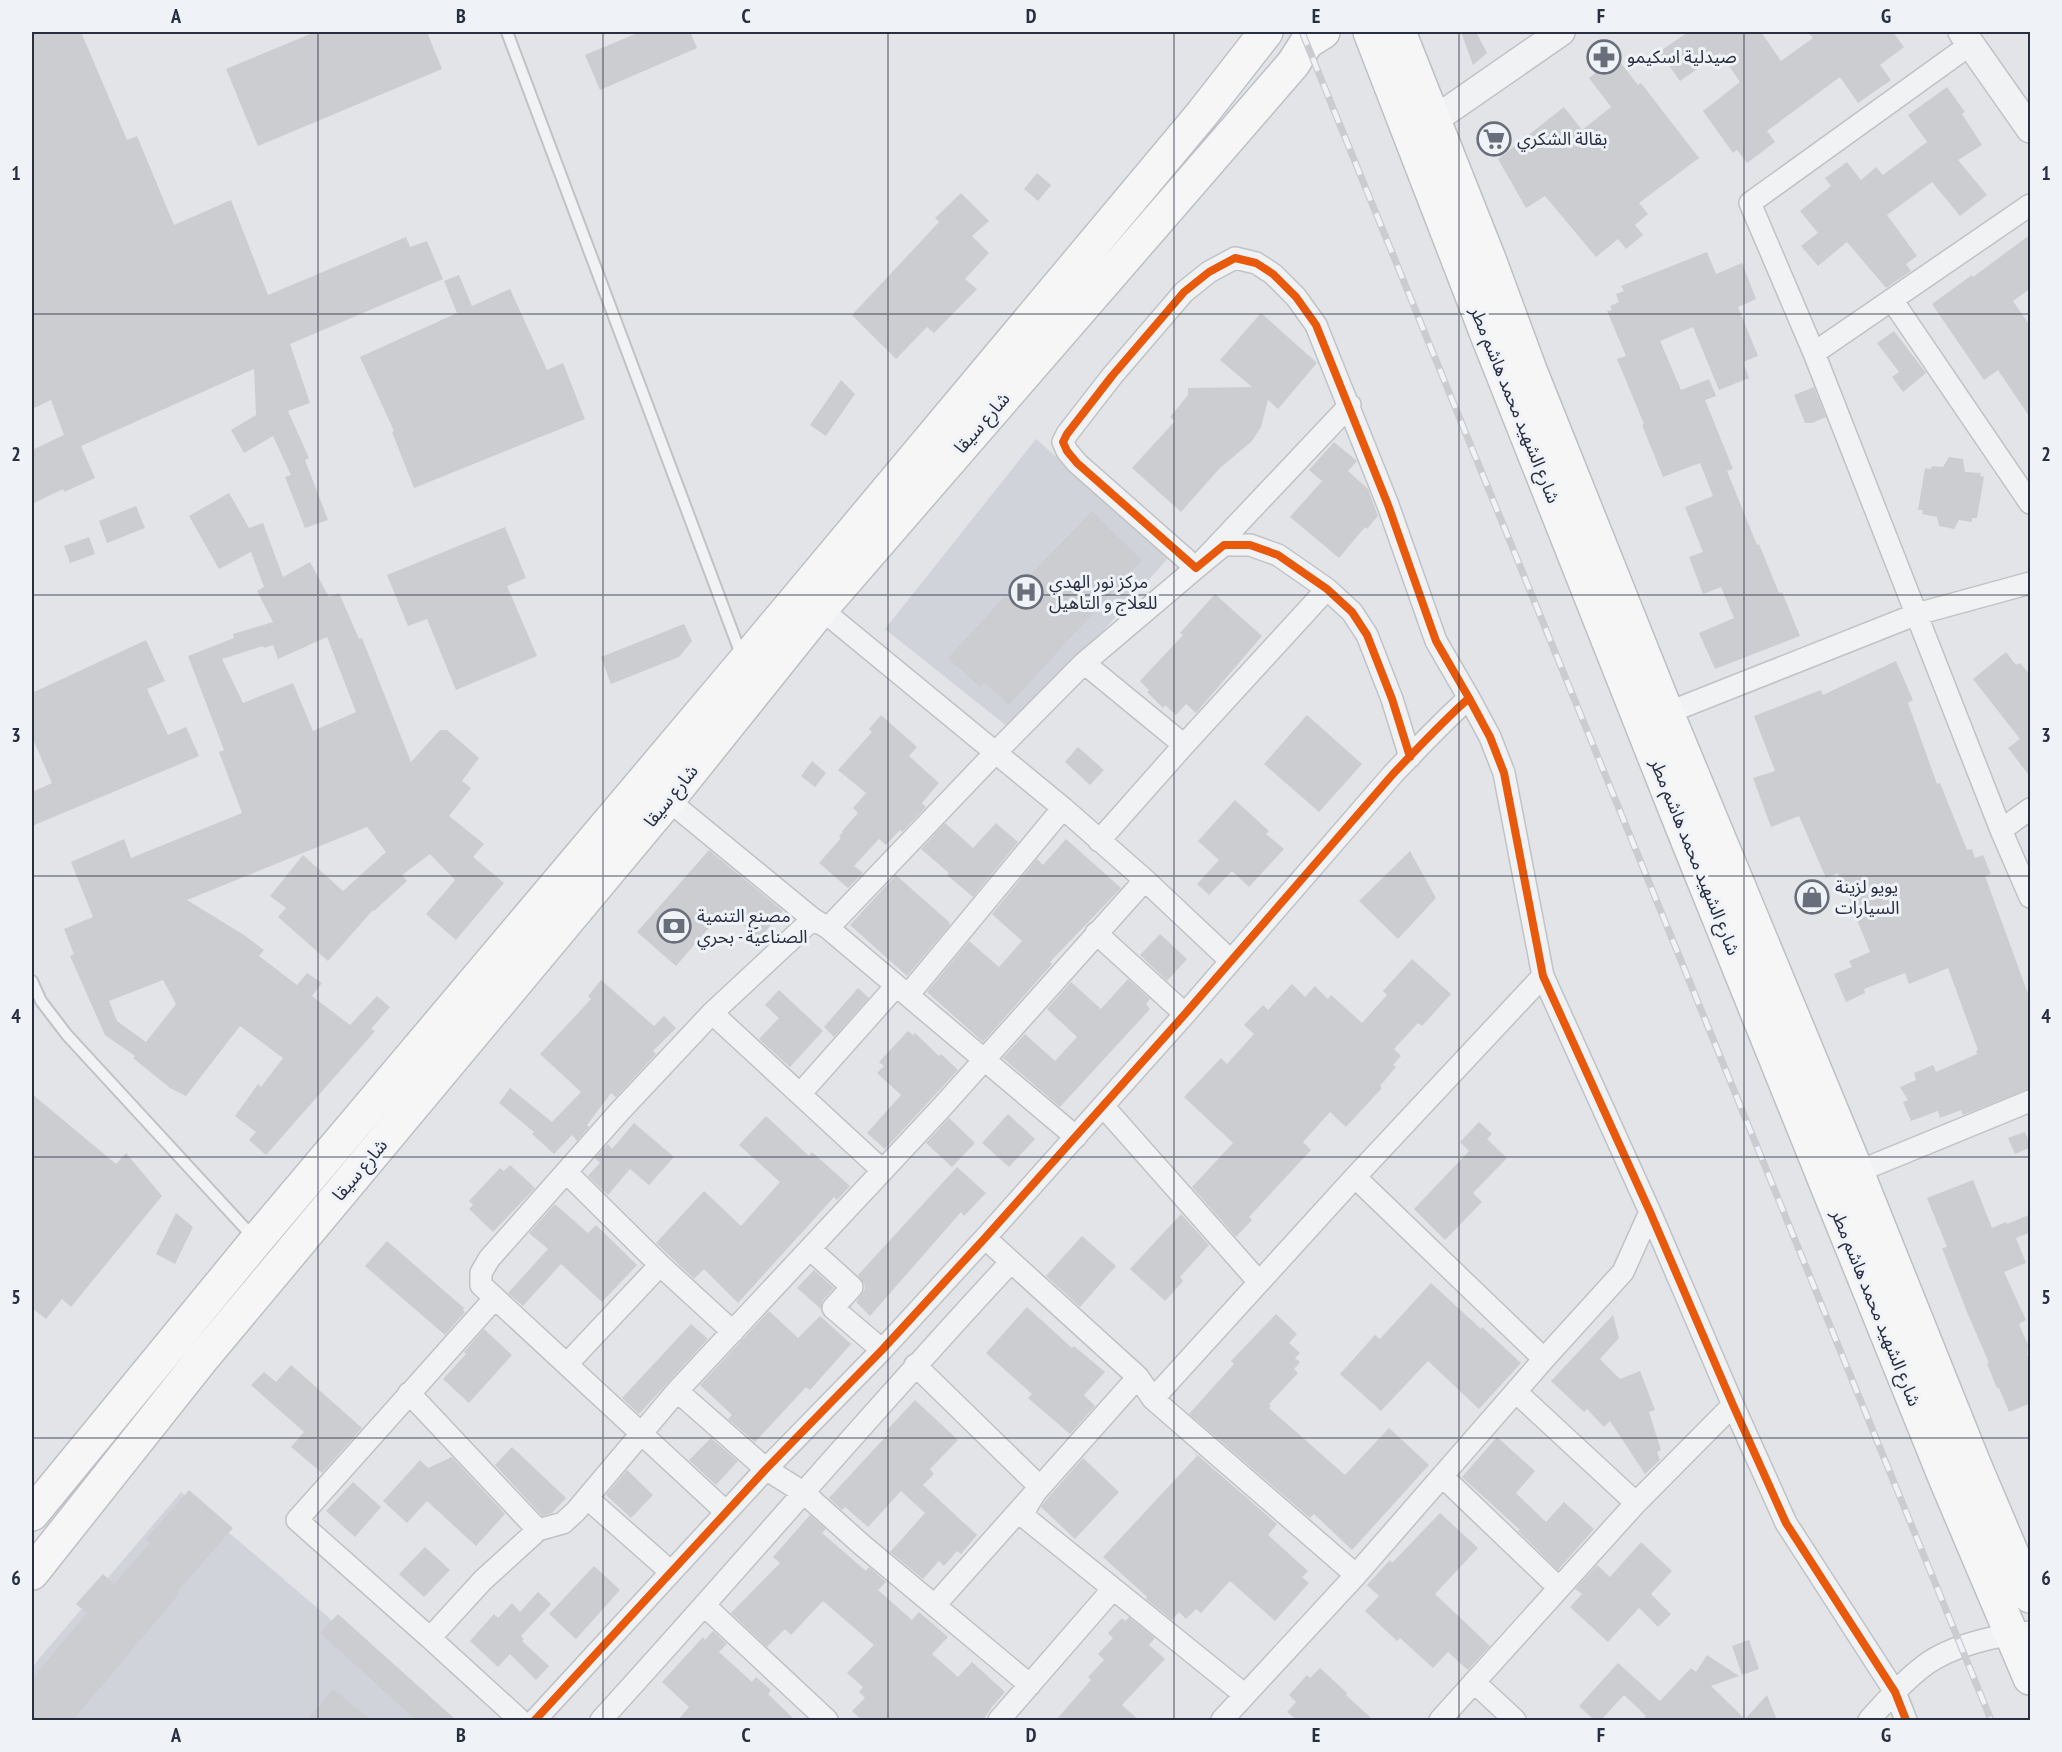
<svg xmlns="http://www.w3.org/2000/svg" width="2062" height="1752" viewBox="0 0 2062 1752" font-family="'PT Sans Narrow','Noto Sans Arabic',sans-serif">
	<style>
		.built { fill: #d0d3da }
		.building { fill: #cccdd1; fill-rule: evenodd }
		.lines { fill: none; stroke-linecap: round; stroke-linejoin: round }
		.service-casing { stroke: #c0c2c5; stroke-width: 14 }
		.minor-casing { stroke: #c0c2c5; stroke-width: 24 }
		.tertiary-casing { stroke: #c0c2c5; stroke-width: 30 }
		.primary-casing { stroke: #bdc0c5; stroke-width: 36 }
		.service { stroke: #f1f2f4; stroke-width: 10 }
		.minor { stroke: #f1f2f4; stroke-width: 21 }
		.tertiary { stroke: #f1f2f4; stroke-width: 27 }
		.primary { stroke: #f6f6f6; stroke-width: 33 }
		.rail-casing { stroke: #cacccf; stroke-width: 7 }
		.rail { stroke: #eff2f7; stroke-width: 4.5; stroke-dasharray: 14; stroke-linecap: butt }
		.cycleway-casing { stroke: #eff2f7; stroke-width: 11 }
		.cycleway { stroke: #e8590c; stroke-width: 8 }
		.grid { fill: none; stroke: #282f41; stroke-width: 1.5; stroke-opacity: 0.55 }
		.labels { text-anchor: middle; stroke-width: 6; stroke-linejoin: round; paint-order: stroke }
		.poi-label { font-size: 18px; fill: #282f41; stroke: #eff2f7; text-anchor: start }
		.street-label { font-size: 18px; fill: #282f41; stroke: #eff2f7 }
		.neatline { fill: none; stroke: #282f41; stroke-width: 2 }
		.grid-label { font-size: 20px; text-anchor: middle; font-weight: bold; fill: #282f41 }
	</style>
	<rect width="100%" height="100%" fill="#e2e4e7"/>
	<!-- built -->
	<path class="built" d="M1036,439L1170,556L1013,731L885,629Z
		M181,1492L449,1720H32V1667Z"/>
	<!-- building -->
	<path class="building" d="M32,32H81L127,140L137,136L174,225L231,200L268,295L406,237L410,247L427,241L443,279L290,344L310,403L288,411L309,458L305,460L328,520L305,528L285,477L291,475L273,436L244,453L231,430L256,415L254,369L81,446L95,478L64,492L63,489L32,504V450L64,435L51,400L32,409Z
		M315,32H427L442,69L258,146L226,69Z
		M640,32H690L697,48L600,90L585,55Z
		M1461,32H1476L1487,53L1473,65Z
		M1688,32H1761L1781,61L1813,38L1808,32H1893L1904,47L1880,65L1891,80L1858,103L1840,77L1767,131L1775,142L1747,163L1737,150L1733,153L1703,111L1740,82L1720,53L1680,81L1659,52Z
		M1620,62L1638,85L1641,83L1699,158L1639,203L1648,214L1635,225L1643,235L1626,249L1618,239L1596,257L1545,196L1526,208L1498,159L1564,107L1582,130L1611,107L1589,78L1607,64L1611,69Z
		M1947,87L1965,112L1962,114L1982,145L1958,160L1987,195L1960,216L1932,182L1887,215L1917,256L1906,264L1911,271L1886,288L1847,242L1818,266L1801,246L1818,233L1800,211L1831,186L1825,178L1847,162L1861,180L1876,167L1883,175L1927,142L1908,115Z
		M1037,173L1051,185L1038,201L1024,189Z
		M961,193L989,221L972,236L989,253L965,279L977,289L934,333L927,327L896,359L852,315L939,222L935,218Z
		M2031,234V288L2013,301L2031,327V419L1998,370L1984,380L1932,304L1972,275L1973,277Z
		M1707,252L1716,274L1742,263L1756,299L1738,307L1758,356L1743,362L1749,378L1719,390L1693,327L1660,341L1681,390L1709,379L1716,396L1705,400L1733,469L1727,471L1757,545L1759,544L1779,593L1782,592L1800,636L1715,669L1699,633L1734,618L1721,587L1703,594L1689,557L1703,552L1685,507L1713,496L1700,463L1663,477L1642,425L1644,424L1617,359L1626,356L1607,311L1612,310L1610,306L1619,302L1616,294L1624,291L1621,286Z
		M459,275L472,306L510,289L547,370L563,363L585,419L414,488L392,432L394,431L360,357L457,313L444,281Z
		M1261,313L1317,363L1278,409L1268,400L1261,427L1252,441L1219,469L1181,512L1132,468L1175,421L1170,417L1188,395V388L1252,387L1220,360Z
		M1894,331L1926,373L1903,392L1892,377L1899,372L1877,343Z
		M841,380L855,394L826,436L810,425Z
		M1814,387L1826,417L1812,423H1805L1794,395Z
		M1334,442L1357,461L1348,471L1368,489L1378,516L1367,529L1365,527L1339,558L1290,517L1322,481L1309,470Z
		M1949,457L1963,459L1965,472L1981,473L1980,476L1984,477L1977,518H1972V522L1959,520L1954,529L1939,526L1937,517L1922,514L1923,510H1918L1925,468L1931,469L1932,466L1943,467Z
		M229,493L249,528L263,523L283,577L310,562L329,597L339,593L359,639L362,638L411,762L440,730H447L479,758L462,781L471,788L449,816L484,844L473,857L504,883L456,940L426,914L455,880L430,854L402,875L407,881L374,911L373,910L328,961L278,917L286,908L270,896L303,855L343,891L386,852L367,827L187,900L244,935L264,950L259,956L297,985L307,973L322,983L312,996L350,1025L377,996L390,1007L371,1029L375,1031L266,1155L249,1140L256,1132L235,1116L258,1084L261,1087L283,1058L240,1026L186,1096L170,1088L133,1058L135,1056L105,1035L70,956L74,954L64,929L93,917L71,862L124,839L131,858L242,813L219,752L224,750L188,656L234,638L233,634L273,622L257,591L264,587L251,552L219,569L189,516ZM327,637L356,712L313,731L293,683L243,703L222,659L263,646L264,648L273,645L278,659ZM163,980L176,1004L146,1042L117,1021L109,1001Z
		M136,506L145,528L107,543L99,521Z
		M1092,511L1142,560L1009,705L984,682L980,687L948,658L1004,597L1007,599Z
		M505,527L526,578L507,586L537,656L456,690L427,619L408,626L387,575Z
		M89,537L95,554L70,563L64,546Z
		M1215,594L1262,636L1196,713L1186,704L1176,715L1165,705L1163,708L1147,692L1149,690L1140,681L1183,635L1180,633Z
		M684,624L692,641L679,657L611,684L601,657Z
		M146,640L165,681L147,689L168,735L186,727L199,756L32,826V792L52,783L32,737V693Z
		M2006,652L2016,665L2020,663L2031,676V778L2008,748L2020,739L1973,679Z
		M1896,661L1913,700L1908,703L1937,784L1940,783L1967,850L1972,849L1975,858L1983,855L1991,874L1985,876L2031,1002V1088L1963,1115L1961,1110L1940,1118L1938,1111L1911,1121L1903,1102L1908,1100L1900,1087L1916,1080L1914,1073L1933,1065L1936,1072L1977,1054L1976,1051L1978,1050L1948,968L1909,984L1905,973L1864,989L1865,993L1846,1002L1834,974L1852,967L1849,961L1870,952L1838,873L1826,878L1799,816L1771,827L1753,778L1775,771L1754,716L1821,690L1823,695Z
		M881,715L917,747L909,756L939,783L922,803L926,807L902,832L900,830L886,845L879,839L854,866L863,873L848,888L819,863L841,838L839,836L843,832L842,831L858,813L853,808L866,793L838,770L872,732L869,729Z
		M1307,715L1362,764L1319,812L1264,764Z
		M1078,747L1104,770L1090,785L1065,762Z
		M812,761L826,773L815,787L801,776Z
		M1235,800L1269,831L1266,834L1284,849L1249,887L1232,871L1209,895L1197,884L1219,860L1198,841Z
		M945,823L973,848L996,823L1018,842L973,897L947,875L949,873L921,849Z
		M1066,839L1121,888L1050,962L1052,964L983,1042L927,992L969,941L999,967L1022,941L992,914L1037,859L1043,865Z
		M709,850L783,911L759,939L725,909L676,966L637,932Z
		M1410,851L1436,898L1398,939L1359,901Z
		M896,875L949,922L950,925L907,976L850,925Z
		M1160,934L1187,959L1167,981L1140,955Z
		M1412,959L1451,994L1422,1026L1418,1023L1394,1049L1401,1056L1393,1065L1396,1067L1380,1086L1382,1088L1346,1127L1330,1112L1303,1142L1311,1150L1249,1217L1252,1220L1236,1237L1192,1187L1233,1143L1184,1097L1221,1058L1227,1064L1254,1034L1244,1025L1263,1005L1268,1010L1292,984L1305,997L1315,986L1328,999L1331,995L1362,1023L1387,995L1383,991Z
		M1128,979L1150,999L1146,1004L1150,1009L1060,1107L1003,1058L1025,1034L1055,1061L1077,1037L1047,1009L1071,982L1101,1009Z
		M601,980L654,1026L664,1016L676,1028L653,1051L656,1054L616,1097L611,1093L587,1125L589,1127L577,1141L572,1135L554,1154L532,1134L534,1132L499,1103L510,1088L552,1122L581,1092L540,1054L591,999L588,996Z
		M858,988L869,998L834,1037L824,1027Z
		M779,990L823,1031L790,1067L759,1039L779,1018L765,1005Z
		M908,1031L913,1035L915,1033L939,1056L941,1054L958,1070L885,1149L867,1133L901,1095L877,1073L884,1066L879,1062Z
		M32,1094L116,1164L126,1153L162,1196L71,1307L62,1299L46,1319L32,1308Z
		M1008,1114L1035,1139L1009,1167L982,1143Z
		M766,1116L809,1156L812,1152L850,1186L837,1200L834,1197L738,1303L704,1269L694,1279L656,1243L704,1191L741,1226L780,1182L739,1145Z
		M949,1118L975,1143L952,1167L926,1143Z
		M1479,1122L1492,1134L1487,1139L1507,1158L1473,1193L1482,1202L1445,1240L1414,1209L1469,1151L1460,1142Z
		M634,1123L674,1157L649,1185L630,1169L608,1195L588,1176L600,1163L595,1158L608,1144L612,1149Z
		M2025,1132L2031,1147L2015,1154L2008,1138Z
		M510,1165L535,1188L493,1232L469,1209L473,1205L469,1201L500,1168L504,1171Z
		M957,1167L986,1193L964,1216L961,1212L870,1316L856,1302L865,1289L864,1283L858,1275Z
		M1973,1180L1992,1228L2006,1222L2007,1224L2031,1214V1232L2016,1238L2026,1263L2004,1272L2026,1320L2019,1324L2028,1345L2027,1356L2031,1355V1403L2009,1412L1999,1388H1997L1987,1364L1989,1363L1967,1312L1942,1248L1947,1247L1927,1198Z
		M554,1205H556L588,1233L596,1225L637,1265L602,1302L561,1264L523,1306L508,1293L548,1249L529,1233Z
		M176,1213L193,1227L175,1264L156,1254Z
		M1181,1214L1209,1245L1180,1277L1183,1281L1165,1301L1130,1269Z
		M1082,1236L1116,1266L1080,1307L1046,1276Z
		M387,1241L464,1308L463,1310L465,1312L445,1335L365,1266Z
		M814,1270L834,1288L823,1300L821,1309L797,1288Z
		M1431,1283L1481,1329L1482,1327L1521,1363L1479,1409L1428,1361L1381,1411L1340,1374L1375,1335L1380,1339Z
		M1027,1307L1072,1348L1074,1346L1105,1372L1084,1395L1095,1406L1070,1434L1028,1398L1032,1394L986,1353Z
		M769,1311L798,1338L820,1316L851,1344L810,1390L806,1387L755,1442L728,1419L732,1415L700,1385Z
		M1276,1314L1297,1334L1289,1343L1300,1353L1295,1358L1300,1362L1294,1369L1298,1373L1269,1404L1271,1406L1269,1408L1345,1475L1389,1428L1429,1465L1352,1550L1314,1514L1310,1518L1189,1414L1234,1364L1231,1361Z
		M1613,1315L1619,1338L1600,1359L1620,1379L1640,1371L1655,1410L1649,1412L1661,1450L1657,1452L1660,1460L1645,1474L1610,1421L1604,1427L1587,1409L1584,1412L1551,1381Z
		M691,1324L708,1339L639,1414L622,1398Z
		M484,1329L512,1355L469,1403L443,1379L466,1354L464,1352Z
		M291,1365L362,1428L322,1473L291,1447L304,1432L251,1385L264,1372L276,1382Z
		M915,1400L958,1440L930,1469L934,1474L923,1485L977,1535L961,1554L957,1551L944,1566L939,1561L923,1579L890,1552L925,1513L901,1491L868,1527L845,1507L842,1510L829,1498L889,1433L886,1431Z
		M1497,1437L1535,1471L1516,1493L1546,1522L1564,1502L1594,1529L1558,1570L1518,1531L1520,1530L1462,1477Z
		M711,1438L738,1461L716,1485L689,1460Z
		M512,1447L566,1498L552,1513L542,1516L495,1465Z
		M1194,1452L1277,1524L1268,1535L1308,1571L1302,1577L1309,1583L1275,1621L1230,1581L1201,1613L1196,1609L1186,1619L1179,1612L1172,1620L1146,1599L1147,1597L1103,1557L1197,1456Z
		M452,1457L505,1514L476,1546L427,1501L407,1523L383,1501L420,1460L428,1468Z
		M1083,1458L1119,1492L1075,1539L1041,1507L1046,1500Z
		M627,1470L653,1495L631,1518L606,1495Z
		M353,1482L381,1507L355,1537L326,1511Z
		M189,1490L233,1528L177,1592L179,1594L73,1720H32V1679L87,1613L76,1604L103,1574L114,1584L150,1543L146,1539Z
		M1440,1513L1478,1548L1435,1594L1490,1646L1468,1670L1448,1652L1433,1668L1400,1638L1397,1641L1365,1611L1379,1596L1367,1585L1390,1560L1392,1563Z
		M810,1515L826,1529L822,1533L866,1571L869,1567L886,1582L878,1590L912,1620L919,1612L948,1637L932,1654L958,1677L972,1662L1005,1692L992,1707L983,1720H862L852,1711L865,1698L859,1692L863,1687L847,1673L874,1645L823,1601L791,1635L785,1629L767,1647L731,1613L780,1563L773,1557Z
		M1641,1542L1672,1571L1651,1594L1671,1614L1658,1627L1639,1608L1608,1642L1570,1607L1582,1594L1575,1589L1597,1565L1610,1577Z
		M425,1547L450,1570L424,1597L399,1574Z
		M594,1566L620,1590L576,1639L549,1614Z
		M538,1592L551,1604L521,1636L524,1639L522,1641L549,1666L536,1680L510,1654L498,1667L470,1641L494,1614L498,1618L512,1603L520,1612Z
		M338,1614L456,1720H416L320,1633Z
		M1129,1617L1155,1638L1149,1645L1165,1659L1122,1705L1139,1720H1056L1091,1680L1088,1677L1104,1660L1098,1654L1113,1638L1108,1633L1122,1618L1125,1621Z
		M713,1631L727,1644L719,1652L752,1682L756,1677L771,1690L768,1694L795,1720H678L689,1707L662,1682L703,1637L705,1640Z
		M1749,1640L1759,1669L1742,1675L1732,1646Z
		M1707,1655L1739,1676L1711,1686L1745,1719L1767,1695L1777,1720H1642L1646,1716L1624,1695L1601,1720H1594L1579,1706L1618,1663L1660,1701L1691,1668L1696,1672Z
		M1320,1668L1347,1693L1346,1695L1373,1720H1297L1287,1712L1296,1702L1289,1695L1307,1675L1310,1678Z
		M333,1689L371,1720H307Z"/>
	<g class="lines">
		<!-- service casing -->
		<g class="service-casing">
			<path id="service" d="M507,32L742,657
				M32,981L41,1001L67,1035L254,1238"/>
		</g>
		<!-- minor casing -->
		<g class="minor-casing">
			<path id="minor" d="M1971,44L1750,203L1814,353L2001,830L2030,897
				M1892,300L2030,503
				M1814,353L2030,205
				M821,609L1063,808L1145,880L1231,961
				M1084,663L1184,745
				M1469,698L1490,737L1504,773L1543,976L1650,1212L1733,1405L1786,1523L1895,1692L1906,1720
				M1667,713L1917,614L2030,583
				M668,800L813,919L828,928L1076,1137
				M2001,830L2030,809
				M1099,841L1184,745L1327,589
				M828,928L995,753L1084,663L1196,568L1350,405
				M1096,933L1185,1014
				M908,995L1063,808
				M712,1013L882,1170
				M800,1094L896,986
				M1103,1106L1259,1282
				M566,1172L660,1265L733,1332
				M1857,1172L2030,1101
				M1355,1177L1544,1359
				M985,1238L1138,1377L1153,1399L1356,1575
				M810,1249L852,1287L833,1308L882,1350
				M495,1298L297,1520L430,1638L520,1720
				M567,1364L660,1265
				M915,1365L1039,1486L1022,1515L1245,1695
				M677,1391L766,1469L804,1493L862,1545L1030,1685
				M1516,1392L1636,1503
				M409,1393L538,1530
				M1153,1399L1355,1177L1543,976
				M1442,1476L1559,1588
				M587,1498L671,1572
				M726,1512L481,1285V1273L489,1259L620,1111L712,1013L813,919
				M935,1605L1138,1377
				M705,1606L827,1720
				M430,1638L483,1580L538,1530L563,1523L576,1511L677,1391L942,1107L1145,880
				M1474,1682L1515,1720
				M535,1720L766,1469L882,1350L985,1238L1185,1014L1393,774C1418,748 1442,722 1469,698L1436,641L1388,505L1316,325L1296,297L1273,274L1256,263L1235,258L1209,272L1184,292L1112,376L1067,434L1063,442L1067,451L1077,463L1196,568L1224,545H1250L1278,555L1327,589L1352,612L1367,635L1392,699L1410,757
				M601,1720C739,1569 871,1412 1011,1262
				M999,1720L1112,1590
				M1222,1720L1356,1575L1544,1359L1623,1272L1650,1212
				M1440,1720L1636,1503L1733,1405
				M1869,1720C1886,1701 1904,1681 1925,1665C1952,1645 1998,1635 2030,1632"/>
		</g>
		<!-- tertiary casing -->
		<g class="tertiary-casing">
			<path id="tertiary" d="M1962,32L2030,129
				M1415,127L1434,120L1561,32"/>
		</g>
		<!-- primary casing -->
		<g class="primary-casing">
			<path id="primary" d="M1370,32L1488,337L1683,829L1946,1480L2030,1678
				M1399,32L1489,259L1530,370L1667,713L1857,1172L1974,1464L2030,1596
				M32,1514L256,1241L744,662L1202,114L1266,32
				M32,1573L201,1360L668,800L821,609L1293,64L1307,42L1323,32"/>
		</g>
		<!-- service -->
		<use href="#service" class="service"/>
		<!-- minor -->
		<use href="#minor" class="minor"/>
		<!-- tertiary -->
		<use href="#tertiary" class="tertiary"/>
		<!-- primary -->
		<use href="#primary" class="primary"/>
		<!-- rail casing -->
		<g class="rail-casing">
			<path id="rail" d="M1302,32L1991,1720"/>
		</g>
		<!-- rail -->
		<use href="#rail" class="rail"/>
		<!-- cycleway casing -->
		<g class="cycleway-casing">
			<path id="cycleway" d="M1469,698L1490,737L1504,773L1543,976L1650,1212L1733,1405L1786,1523L1895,1692L1906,1720
				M535,1720L766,1469L882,1350L985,1238L1185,1014L1393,774C1418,748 1442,722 1469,698L1436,641L1388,505L1316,325L1296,297L1273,274L1256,263L1235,258L1209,272L1184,292L1112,376L1067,434L1063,442L1067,451L1077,463L1196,568L1224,545H1250L1278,555L1327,589L1352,612L1367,635L1392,699L1410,757"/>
		</g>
		<!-- cycleway -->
		<use href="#cycleway" class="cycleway"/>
	</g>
	<!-- grid -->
	<path class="grid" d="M318,32V1720M603,32V1720M888,32V1720M1174,32V1720M1459,32V1720M1744,32V1720M32,314H2030M32,595H2030M32,876H2030M32,1157H2030M32,1438H2030"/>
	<!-- icons -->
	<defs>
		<g id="pharmacy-ring" transform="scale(1.725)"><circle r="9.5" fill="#eff2f7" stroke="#696e7b" stroke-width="1.5"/><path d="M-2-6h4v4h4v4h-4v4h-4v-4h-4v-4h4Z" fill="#696e7b"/></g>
		<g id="supermarket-ring" transform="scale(1.725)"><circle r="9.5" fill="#eff2f7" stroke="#696e7b" stroke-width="1.5"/><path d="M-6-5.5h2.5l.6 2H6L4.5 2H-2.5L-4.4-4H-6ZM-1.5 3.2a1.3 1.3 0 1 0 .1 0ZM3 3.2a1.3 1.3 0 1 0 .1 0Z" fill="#696e7b"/></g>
		<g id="hospital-ring" transform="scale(1.725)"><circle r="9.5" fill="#eff2f7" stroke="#696e7b" stroke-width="1.5"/><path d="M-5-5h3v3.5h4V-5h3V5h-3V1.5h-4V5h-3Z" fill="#696e7b"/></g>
		<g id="shop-ring" transform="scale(1.725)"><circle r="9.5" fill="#eff2f7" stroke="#696e7b" stroke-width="1.5"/><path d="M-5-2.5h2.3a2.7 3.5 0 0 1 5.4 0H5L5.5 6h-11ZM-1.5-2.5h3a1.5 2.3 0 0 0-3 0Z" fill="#696e7b"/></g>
		<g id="bank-ring" transform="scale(1.725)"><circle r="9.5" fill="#eff2f7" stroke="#696e7b" stroke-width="1.5"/><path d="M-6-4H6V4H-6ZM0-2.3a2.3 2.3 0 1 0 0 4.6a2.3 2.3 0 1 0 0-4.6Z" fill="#696e7b"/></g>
	</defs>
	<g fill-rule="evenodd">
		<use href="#pharmacy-ring" x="1604" y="57"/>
		<use href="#supermarket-ring" x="1494" y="139"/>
		<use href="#hospital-ring" x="1026" y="592"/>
		<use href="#shop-ring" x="1812" y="897"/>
		<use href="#bank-ring" x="674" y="926"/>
	</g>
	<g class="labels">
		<!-- poi labels -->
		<g class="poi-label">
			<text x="1627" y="63">صيدلية اسكيمو</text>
			<text x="1517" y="145">بقالة الشكري</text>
			<text x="1049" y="588">مركز نور الهدي<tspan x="1049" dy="21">للعلاج و التاهيل</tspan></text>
			<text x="1835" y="893">يويو لزينة<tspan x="1835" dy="21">السيارات</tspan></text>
			<text x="697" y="922">مصنع التنمية<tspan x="697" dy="21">الصناعية - بحري</tspan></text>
		</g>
		<!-- street labels -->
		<g class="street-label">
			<text transform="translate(1515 405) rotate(68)" y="6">شارع الشهيد محمد هاشم مطر</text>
			<text transform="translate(982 423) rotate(-49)" y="6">شارع سيقا</text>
			<text transform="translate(671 796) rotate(-51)" y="6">شارع سيقا</text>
			<text transform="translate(1695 857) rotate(68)" y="6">شارع الشهيد محمد هاشم مطر</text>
			<text transform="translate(360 1170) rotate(-50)" y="6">شارع سيقا</text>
			<text transform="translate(1876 1308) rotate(68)" y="6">شارع الشهيد محمد هاشم مطر</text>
		</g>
	</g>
	<!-- border -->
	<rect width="2062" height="1752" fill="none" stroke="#eff2f7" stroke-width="66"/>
	<rect x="33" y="33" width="1996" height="1686" class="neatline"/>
	<g class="grid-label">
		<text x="176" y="23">A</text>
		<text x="461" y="23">B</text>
		<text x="746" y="23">C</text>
		<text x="1031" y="23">D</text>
		<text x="1316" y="23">E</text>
		<text x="1601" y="23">F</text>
		<text x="1886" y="23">G</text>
		<text x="16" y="180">1</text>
		<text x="2046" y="180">1</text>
		<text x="16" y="461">2</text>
		<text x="2046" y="461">2</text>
		<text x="16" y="742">3</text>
		<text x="2046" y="742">3</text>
		<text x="16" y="1023">4</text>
		<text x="2046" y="1023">4</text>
		<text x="16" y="1304">5</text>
		<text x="2046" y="1304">5</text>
		<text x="16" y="1585">6</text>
		<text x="2046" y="1585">6</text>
		<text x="176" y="1742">A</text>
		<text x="461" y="1742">B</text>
		<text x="746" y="1742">C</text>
		<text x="1031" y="1742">D</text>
		<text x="1316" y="1742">E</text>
		<text x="1601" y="1742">F</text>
		<text x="1886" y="1742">G</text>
	</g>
</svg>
